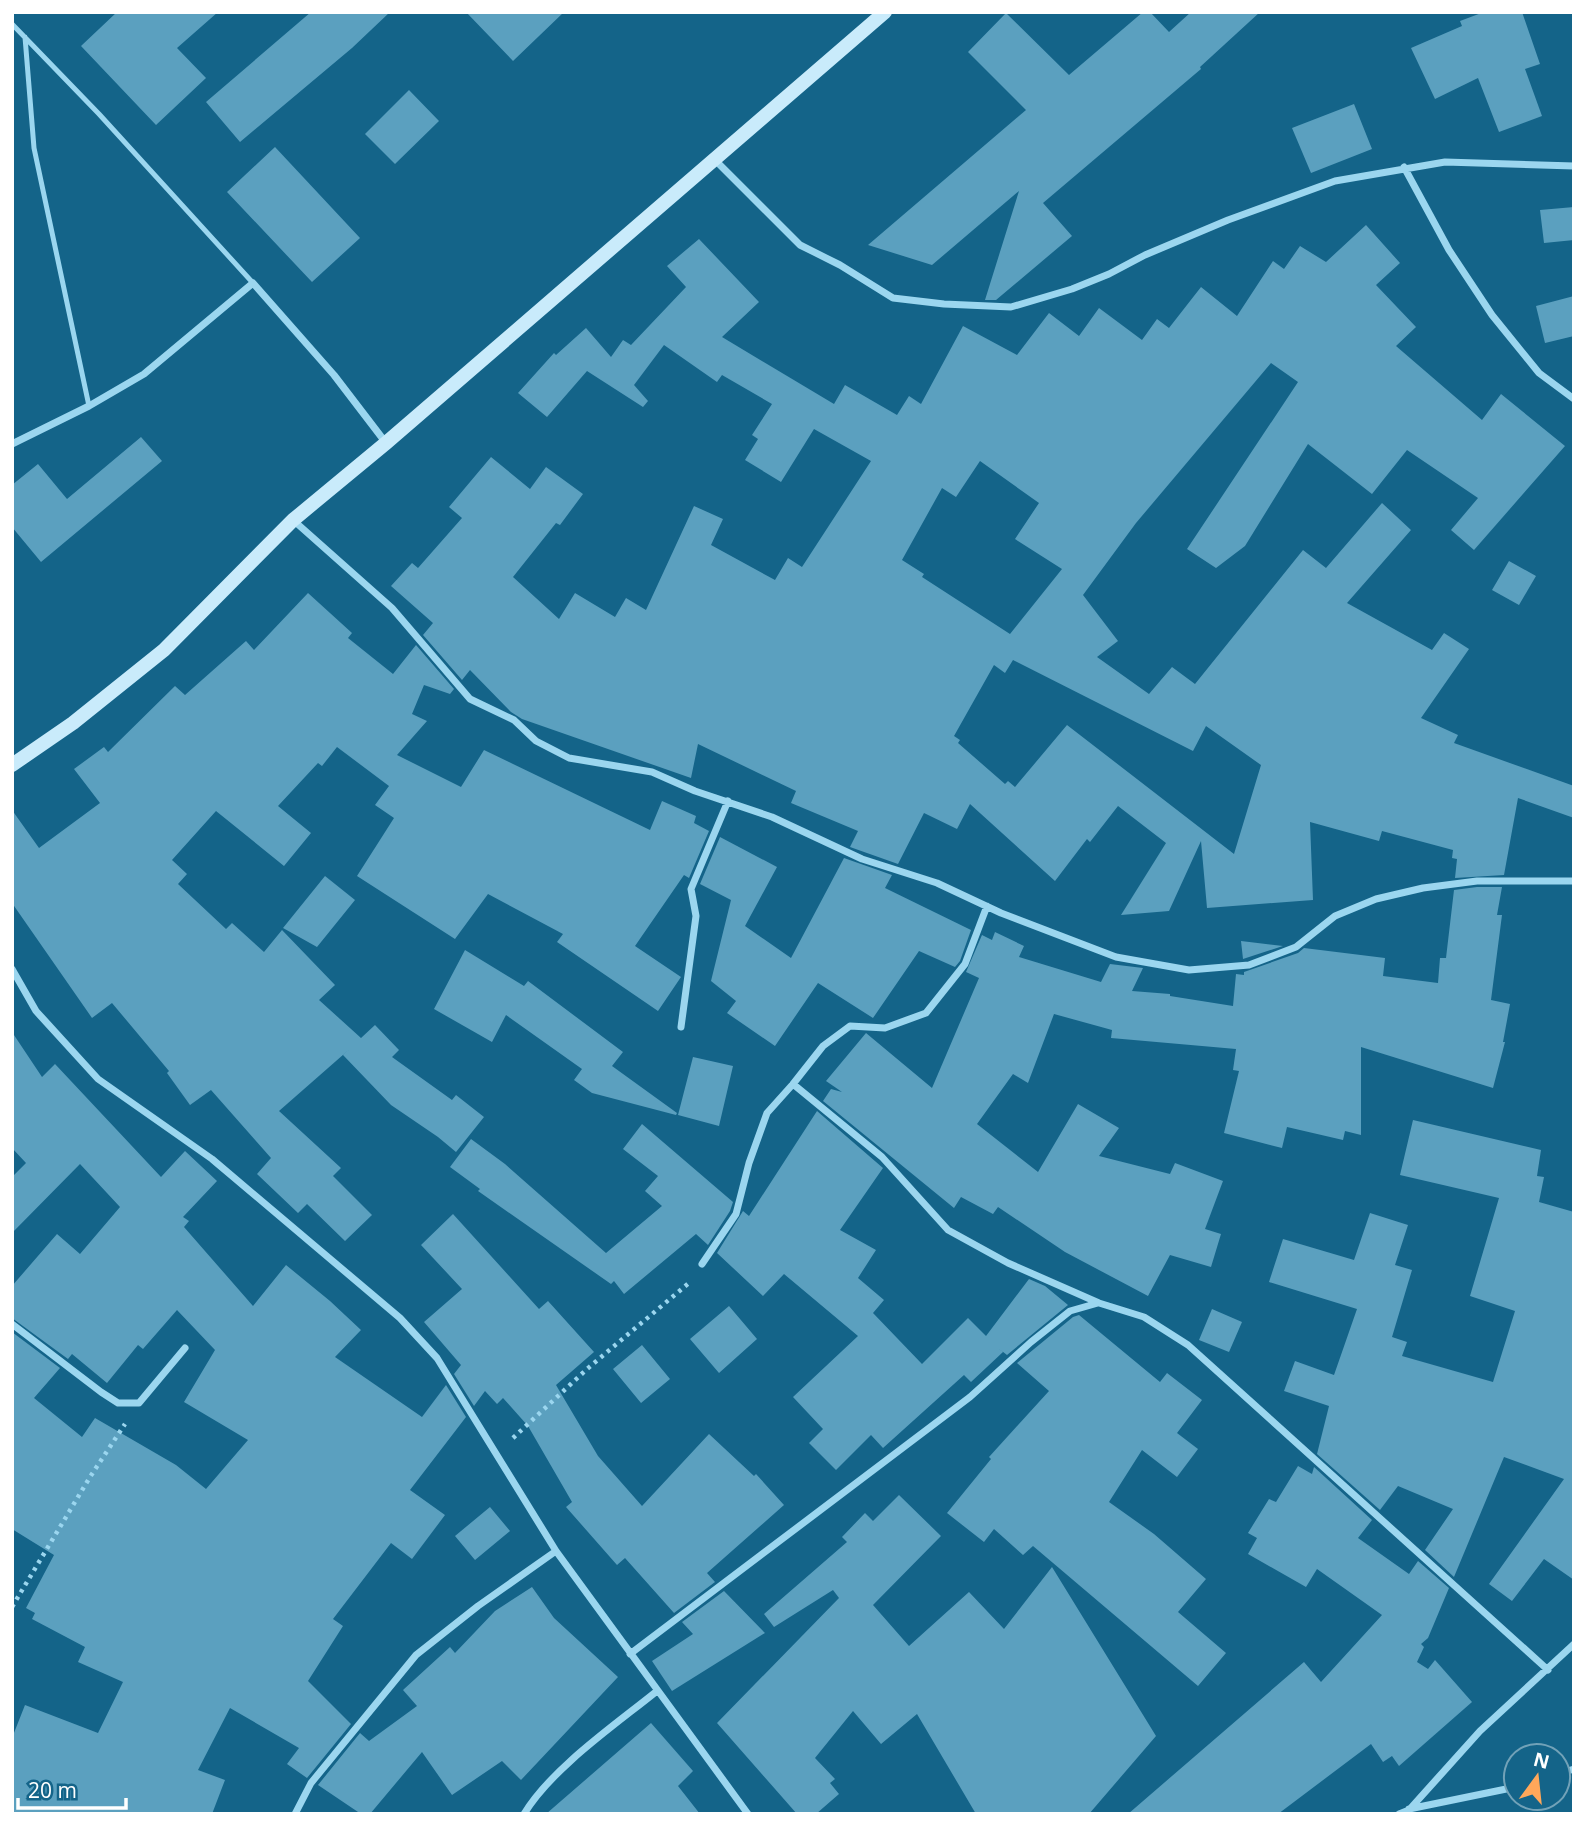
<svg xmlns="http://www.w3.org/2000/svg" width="1586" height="1826" viewBox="0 0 1586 1826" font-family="'Open Sans',sans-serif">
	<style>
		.building { fill: #5ba0bf; fill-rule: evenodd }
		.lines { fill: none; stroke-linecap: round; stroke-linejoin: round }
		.path { stroke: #9bd6ef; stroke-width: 4.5; stroke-dasharray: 3.5 5; stroke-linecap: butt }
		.lane { stroke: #9bd6ef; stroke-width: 5 }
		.street { stroke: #9bd6ef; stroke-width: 7 }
		.secondary { stroke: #c9ebfb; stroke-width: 14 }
	</style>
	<rect width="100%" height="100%" fill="#146489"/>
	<!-- building -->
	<path class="building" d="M117,12H218L177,48L206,78L156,125L81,46Z
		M311,12H390L352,48L240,142L206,102Z
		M466,12H564L513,61Z
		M1143,12H1150L1169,32L1191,12H1260L1200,67L1201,69L1043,203L1072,236L996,300H985L1019,191L932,265L868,245L1026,110L968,52L1006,13L1069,75Z
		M1484,12H1522L1540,64L1525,69L1542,116L1499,132L1478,78L1435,99L1411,48L1462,26L1460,21Z
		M409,90L439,121L395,164L365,134Z
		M1354,104L1372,149L1311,173L1292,128Z
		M275,147L360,238L312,282L227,192Z
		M1574,207V240L1544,243L1540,210Z
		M1366,225L1400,263L1376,285L1416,327L1396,346L1482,420L1501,394L1565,446L1474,550L1451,530L1478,498L1407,450L1372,494L1308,444L1245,546L1216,568L1187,549L1298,382L1271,363L1136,523L1083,595L1118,641L1097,657L1149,694L1172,667L1195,684L1303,550L1326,568L1382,503L1411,530L1347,603L1432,650L1444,633L1469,649L1421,718L1458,735L1454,743L1574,786V818L1518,798L1504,875L1455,878L1457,859L1452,858L1453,850L1382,831L1379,841L1310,822L1313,900L1207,908L1201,841L1169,911L1121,915L1166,843L1118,806L1090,842L1087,839L1055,881L970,804L957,829L924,813L898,864L850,847L858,831L791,803L796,791L698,744L691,778L522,719L511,712L470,670L462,680L423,635L433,623L391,586L412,563L418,568L462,518L449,507L491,457L530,489L546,467L583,494L560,525L556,523L513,577L559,619L575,593L615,617L626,598L646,610L694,506L723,519L711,545L775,580L788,558L802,567L871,461L814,429L781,482L745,460L758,439L752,435L772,404L722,375L717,382L664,345L634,385L648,401L643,407L587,371L547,417L518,393L554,353L556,355L586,328L611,357L623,340L631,345L686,287L667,266L699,239L759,302L722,337L834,404L845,385L897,415L909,396L921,404L963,326L1017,355L1049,313L1079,336L1099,308L1142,340L1157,319L1169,328L1201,287L1237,316L1273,261L1284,269L1300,246L1326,262ZM980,461L1039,503L1015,539L1062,569L1010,634L922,577L924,574L902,560L942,488L956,497ZM1013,660L1193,751L1206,726L1261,765L1234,854L1067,725L1015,787L1008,781L1005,784L958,743L960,740L954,736L994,665L1005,673Z
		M1574,296V336L1545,343L1536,306Z
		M141,437L162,461L41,562L12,527V485L38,464L67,499Z
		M1509,561L1536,576L1519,605L1492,590Z
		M308,593L352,633L348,638L393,674L416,645L454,689L450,694L424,685L412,714L427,721L397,755L461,787L484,750L650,830L662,801L696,816L694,823L709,831L689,878L684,875L635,946L681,977L658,1011L557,942L563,934L488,894L455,939L357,876L394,818L375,805L389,786L337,747L322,766L318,763L278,806L311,833L284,866L216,811L172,860L187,874L178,884L226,929L232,923L264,952L282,930L335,985L319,1000L361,1038L375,1025L399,1050L392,1057L452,1100L456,1095L484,1117L456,1152L438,1137L391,1105L343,1055L352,1047L279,1111L341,1168L333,1176L372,1215L345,1241L307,1204L298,1213L257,1174L271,1158L211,1090L190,1105L167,1073L169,1071L112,1003L92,1018L12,903V810L39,848L100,803L74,769L104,747L108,752L175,686L185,695L246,641L254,650Z
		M720,837L777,867L745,926L791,958L844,858L892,875L885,888L971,930L960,961L955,967L919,951L873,1018L818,983L775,1046L727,1013L736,1001L711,981L731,900L700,884Z
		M325,876L355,900L317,947L283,928Z
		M1477,887H1502L1497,915H1502L1491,1000L1510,1004L1503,1042H1505L1493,1088L1361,1047V1135L1345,1131L1343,1140L1287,1127L1282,1148L1224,1133L1239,1071L1233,1070L1236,1049L1111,1038L1112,1030L1054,1014L1028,1083L1013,1074L977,1124L1038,1172L1078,1104L1119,1128L1099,1156L1170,1174L1175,1163L1223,1181L1205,1229L1221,1234L1211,1267L1170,1255L1148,1296L1065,1252L998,1207L993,1214L961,1197L954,1208L823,1101L831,1089L842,1092L826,1081L866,1033L932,1088L979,978L966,972L982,935L992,940L995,932L1024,946L1019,957L1101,982L1110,964L1143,968L1132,991L1170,994V996L1233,1006L1236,974L1244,975V972L1298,953L1304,948L1385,958L1383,976L1438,983L1440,958H1446L1454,890Z
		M1241,941L1283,946L1243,959Z
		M465,950L524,986L528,981L623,1052L612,1066L677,1113L676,1115L592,1093L574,1080L582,1069L506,1015L492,1042L434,1009Z
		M12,1032L42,1077L55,1064L161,1177L185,1151L217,1181L183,1217L189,1221L184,1227L253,1306L286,1265L330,1301L361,1330L335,1357L422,1417L446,1385L466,1417L410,1490L445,1515L412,1559L391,1543L333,1619L343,1626L308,1681L351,1724L307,1778L287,1764L299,1748L230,1708L198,1770L225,1780L212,1814H12V1738L25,1705L98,1733L123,1682L78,1662L85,1647L32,1619L35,1613L26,1608L54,1555L12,1529V1332L60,1368L34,1398L82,1437L95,1418L176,1465L206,1489L248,1440L184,1402L215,1350L177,1310L143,1349L138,1345L107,1383L72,1354L68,1359L12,1318V1286L57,1234L80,1254L120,1207L80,1164L12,1233V1177L26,1163L12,1148Z
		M693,1057L733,1066L719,1126L678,1115Z
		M817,1111L883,1168L840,1230L876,1250L858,1278L884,1300L873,1313L922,1364L968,1318L986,1336L1029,1279L1045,1286L1068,1305L1007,1355L998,1348L1003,1352L971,1382L964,1375L883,1448L871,1435L836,1470L809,1443L823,1429L793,1397L858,1336L784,1274L763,1296L717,1253L743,1211L749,1216Z
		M1413,1120L1541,1150L1537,1176L1544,1177L1539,1202L1574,1212V1580L1544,1559L1512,1601L1489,1584L1564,1479L1504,1457L1454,1577L1425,1550L1453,1509L1398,1486L1380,1510L1317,1454L1329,1406L1284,1391L1295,1361L1334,1375L1357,1309L1269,1282L1283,1239L1354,1260L1370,1213L1408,1225L1395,1265L1412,1270L1392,1337L1407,1342L1402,1356L1493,1382L1515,1311L1470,1296L1499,1198L1400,1175Z
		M642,1124L733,1202L730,1211L708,1245L696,1234L624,1294L614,1281L611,1284L478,1191L480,1189L450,1167L471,1139L505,1164L606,1253L662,1206L645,1191L658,1176L623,1149Z
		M453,1214L539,1309L548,1301L594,1352L556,1385L598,1456L642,1506L709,1434L754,1476L756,1474L784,1505L707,1573L715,1582L674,1613L625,1558L617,1565L566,1507L572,1502L528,1426L503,1398L497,1404L485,1391L474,1406L454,1374L461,1365L424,1322L462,1289L421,1245Z
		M729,1306L757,1339L719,1373L690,1339Z
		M1212,1309L1242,1322L1229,1352L1199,1340Z
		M1079,1315L1160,1382L1167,1373L1202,1400L1177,1433L1198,1449L1177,1477L1142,1450L1109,1502L1154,1534L1206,1579L1178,1612L1226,1653L1198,1686L1033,1546L1023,1555L994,1529L984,1542L947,1513L991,1459L989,1457L1049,1391L1017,1363L1073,1317Z
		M642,1345L670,1379L641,1403L613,1369Z
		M1298,1466L1312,1474L1314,1467L1372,1520L1358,1538L1409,1574L1418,1561L1449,1588L1428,1638L1421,1644L1424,1647L1417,1662L1428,1669L1435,1660L1472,1702L1399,1766L1392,1756L1383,1762L1371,1744L1278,1814H1128L1304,1662L1321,1682L1382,1615L1317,1569L1306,1587L1248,1554L1257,1538L1248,1533L1269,1499L1276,1502Z
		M899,1495L941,1536L873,1605L909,1646L969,1592L1004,1629L1052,1567L1156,1736L1089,1814H976L917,1714L881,1744L853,1711L815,1758L835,1779L830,1783L839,1794L816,1814H797L717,1723L839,1598L833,1590L774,1627L764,1614L847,1542L842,1537L865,1513L873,1521Z
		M490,1507L510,1531L475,1560L455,1536Z
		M532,1587L554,1618L618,1677L521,1780L502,1761L452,1795L422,1752L370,1814H361L318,1785L360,1733L369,1741L417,1706L403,1690L450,1647L455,1653L495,1611Z
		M724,1591L765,1633L672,1691L652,1661L693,1634L682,1622Z
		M651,1723L693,1771L678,1786L700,1814H546Z"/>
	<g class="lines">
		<!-- path -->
		<path class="path" d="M513,1438L587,1369L690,1282
			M12,1607L90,1477L125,1424"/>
		<!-- lane -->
		<path class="lane" d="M12,24L99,114L253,283
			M25,37L34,148L89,406"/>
		<!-- street -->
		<path class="street" d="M714,159L800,245L840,265L893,298L944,304L1011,307L1072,289L1109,274L1145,255L1228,220L1335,181L1445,162L1574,166
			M1404,167L1449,250L1492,315L1539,373L1574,399
			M12,444L89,406L144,374L253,283L334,375L386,443
			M293,520L392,608L470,699L514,720L536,741L569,758L652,772L695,791L772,817L862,859L937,883L1001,913L1116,957L1189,970L1249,965L1296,947L1335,916L1376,899L1423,888L1477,881H1574
			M12,969L36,1011L98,1079L212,1159L400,1318L437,1358L556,1551L748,1814
			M681,1027L696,916L691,889L728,801
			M793,1084L823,1046L850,1026L885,1028L926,1013L965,964L987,906
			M702,1264L736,1214L749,1163L767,1113L793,1084L882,1157L948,1230L1008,1263L1099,1303L1144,1317L1188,1345L1548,1670
			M12,1324L101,1392L118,1403H139L185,1348
			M630,1654L970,1397L1031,1342L1070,1311L1098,1303
			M1558,1774L1574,1769
			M1409,1809L1516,1787
			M295,1814L311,1783L416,1655L478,1606L556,1551
			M524,1814C552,1768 615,1725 657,1691
			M1399,1814L1409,1810L1480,1731L1574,1644"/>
		<!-- secondary -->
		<path class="secondary" d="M12,765L73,723L164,650L293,520L386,443L885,12"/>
	</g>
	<!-- border -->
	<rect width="1586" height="1826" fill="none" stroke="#ffffff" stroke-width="28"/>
	<!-- north arrow -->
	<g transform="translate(1537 1777) rotate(15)"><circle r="33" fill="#146489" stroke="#72a2b8" stroke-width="2"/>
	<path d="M0-5L12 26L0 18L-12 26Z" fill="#ffa75a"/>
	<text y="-10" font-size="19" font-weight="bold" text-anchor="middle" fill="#ffffff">N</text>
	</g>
	<!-- scale -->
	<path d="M18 1798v10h108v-10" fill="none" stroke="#ffffff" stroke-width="3.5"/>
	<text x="28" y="1798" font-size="21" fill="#ffffff" stroke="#146489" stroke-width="5" paint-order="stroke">20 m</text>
</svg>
